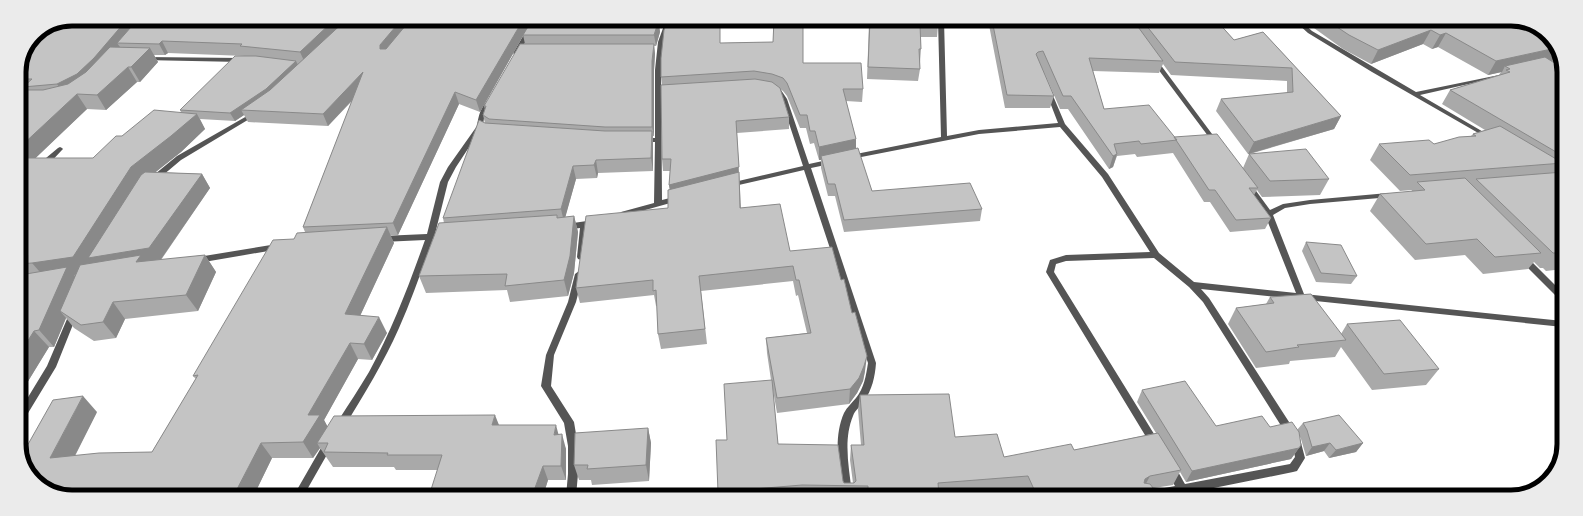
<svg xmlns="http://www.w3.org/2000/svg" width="1583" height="516" viewBox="0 0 1583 516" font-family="Poppins,sans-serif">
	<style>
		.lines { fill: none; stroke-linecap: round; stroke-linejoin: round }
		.minor { fill: #555; fill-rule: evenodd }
		.wall { fill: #a9a9a9; fill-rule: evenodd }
		.shaded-wall { fill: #898989 }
		.building { fill: #c4c4c4; stroke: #898989 }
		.rim { fill: none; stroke: #000; stroke-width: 5 }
	</style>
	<rect width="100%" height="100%" fill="#fff"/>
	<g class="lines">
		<!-- minor -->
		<path class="minor" d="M666,20H672L664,42L661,70L662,200L678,196L682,198L681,200L624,216L620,214L621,212L654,203L655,142H644L641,140L644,138H655V70L658,42Z
			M938,20H944L947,136L979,130L1058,123L1046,92L1047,91H1051L1065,124L1108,174L1159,253L1194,282L1296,293L1265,215L1245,188L1244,186L1245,184H1251L1270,210L1283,204L1310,200L1388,193L1392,195L1391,197L1310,204L1285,208L1273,215L1304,294L1563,321V327L1201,289L1209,298L1300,439L1305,458L1297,471L1293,472L1169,497H1138L1139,494L1143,492L1175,486L1165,469L1166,466C1176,463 1181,478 1185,484L1290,464L1295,457L1292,443L1203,302L1189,287L1154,258L1066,261L1056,264L1054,272L1159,442L1157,445L1154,446L1151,445L1046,272L1050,260L1066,255L1150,252L1102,177L1060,127L979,134L851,159H849L847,157L849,155H851L941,137Z
			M1277,21H1301L1312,31L1416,92L1504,74V76L1420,95L1492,137L1491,138H1487L1372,72L1308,33L1298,24L1280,23Z
			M529,29L532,31L519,53L518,54H514L513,53L526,31Z
			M145,57L241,58L244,60L241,62L143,60V58Z
			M1155,59L1157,60L1218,142L1219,143L1218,144H1214L1152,61Z
			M775,88L781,90L787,99L809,164L832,159L836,161L835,163L811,168L876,363C875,377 872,390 864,401C861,406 855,410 853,416C843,440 849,468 852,493L851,496H843L842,493C839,466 833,438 844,413C847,407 852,403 856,398C864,388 866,376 868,363L804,170L730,187L726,185L730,183L803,166L781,99L777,92L772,90Z
			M489,100L492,102L484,118L483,125L487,128L484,130L481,129L456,167L448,182L435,234L444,233L448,236L444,239H433C422,269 412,299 399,328C384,362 364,395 344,427L341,428L338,427L336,424L338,421C348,405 359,389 369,372C392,330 409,285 425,240L382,242L378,239L382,236L427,234L440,182L448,167L477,126C478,118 481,104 489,100Z
			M254,112L257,114L256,115L181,160L156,181H153L149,179L177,156Z
			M60,147L62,148L63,149L62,150L46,167H40L39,165L40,163L58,148Z
			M594,220L598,223L597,225L588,227L585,257L581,260L578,259L577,257L580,228L566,230L562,227L566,224Z
			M277,244L280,245L281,247L280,249L198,263L194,260L198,257Z
			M1524,256L1527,257L1563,293V301L1560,300L1521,261L1520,259Z
			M579,271L583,274L576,302L554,355L551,386L574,422L578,446V474L576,496H566L568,474V446L564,423L541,386L546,355L568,302L575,274Z
			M74,309L77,310L78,312L56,367L22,423L19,424V412L47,366L70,312L71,310Z
			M328,440L331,441L333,444L304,495H294L325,441Z"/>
	</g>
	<!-- wall -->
	<path class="wall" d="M72,19L532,20L480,112L459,104L398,235H390L394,243L360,316L387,333L372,360L358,359L324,420L327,426L499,425L559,435L566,449V480H548L543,496H429L438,470H396L394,467H333L320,448L313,458H272L254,495H58L30,476L97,412L75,456L152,452L196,379L193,376L294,239L305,232L303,227L352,101L328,126L248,122L244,115L235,121L200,119L205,129L181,152L155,172L202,174L210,188L161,260L205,255L216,272L198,311L125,319L116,338L94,341L74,328L66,318L54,347H49L19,396V285L22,281H19V72ZM168,53L245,56L180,110L181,112L122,136L93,158H35L87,109L106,110L137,82H140L158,62L154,55H165Z
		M532,20H655L660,32L656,46H654L655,54L654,70V136H653V171L598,173L597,178L576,179L565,217L574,216L578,232L574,273L568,296L510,302L507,290L426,293L419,276L444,223L443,218L485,123L483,115L485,109L484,106L525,44L523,35Z
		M774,20H816V21H803V63L863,89L862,102L846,101L856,139V148L872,191L982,209L980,221L844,232L835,196H828L821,168V160H819L814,143L810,144L806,128H800L787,96L783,91L780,89L789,117V129L737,133L741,208L790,251L865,371L863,381L857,393L849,404L777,413L773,390L778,444L844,483H853L850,460L851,445H861L858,410L860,395L955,437L1004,457L1074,450L1156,433L1137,402L1142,390L1216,426L1270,427L1297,430L1303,423L1363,443L1356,452L1329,458L1324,451L1306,456L1301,439L1299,435L1301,445L1291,459L1186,482L1180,472L1173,485L1154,488L1160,497L1025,496L1023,491L953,496H719L718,492L727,440L771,380L767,353L766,338L807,333L798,295L796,296L793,281L701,291L707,344L661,349L658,334L657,306H656L654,295L580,303L576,288L668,208L670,190L669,185L670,171H663L662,159V85L661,77L721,43L773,42Z
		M822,20H938V25L937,37H921V49L920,62V69L918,81L867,79L869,22Z
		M945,20H1216L1234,40L1263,32L1341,116L1334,129L1250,154L1329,179L1320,195L1262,197L1257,190L1254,195L1271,218L1265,229L1230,232L1210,202H1204L1173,153L1137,157L1135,154L1117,156L1113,167L1109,169L1068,109H1060L1042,67L1054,96L1050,108H1005L989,25L946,23ZM1163,64L1171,75L1287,81V93L1221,99L1216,111L1248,154H1249L1243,168L1174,137L1104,109L1093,71L1159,73Z
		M1311,21H1525L1553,40L1564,69L1563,269L1546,271L1543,268H1540L1534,262L1528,269L1483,274L1465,255L1415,260L1370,211L1380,194L1411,192L1412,190L1400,191L1370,160L1379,144H1434L1471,136L1473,134L1485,130L1442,104L1450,90L1499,75L1501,72L1488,75L1438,47L1432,49L1423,44L1371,64L1343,49L1314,28L1316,24Z
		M1306,242L1357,276L1351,284L1316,282L1302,251Z
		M1270,297L1341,334L1347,324L1439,369L1426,385L1372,390L1341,347L1335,357L1290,361L1289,364L1256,368L1228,324L1236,308L1266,304Z
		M1563,326V338L1558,332Z
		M648,428L651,443L649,481L592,485L591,480H579L574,465Z"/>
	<!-- shaded-wall -->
	<path class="shaded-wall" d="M129,19H149L117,43L120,47L65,96L57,84Z
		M335,19H351L305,63L300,52Z
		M402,19H415L384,60L380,49V45Z
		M523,20H532L480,112L476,100Z
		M659,20L660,32L656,46L654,35Z
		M1431,30L1423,44L1371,64L1378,50Z
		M1446,33L1438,47L1432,49L1440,35Z
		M162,41L168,53L165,55L159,44Z
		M654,44L655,54L654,70V136L652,127V61Z
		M150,48L158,62L140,82L131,67Z
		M1556,48L1560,58L1555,55L1552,61L1509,70L1510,69L1505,66L1502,72L1488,75L1496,61Z
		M296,61L300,69L270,98L241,110L244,115L235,121L230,113Z
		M128,67L137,82L106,110L97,95Z
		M363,72L367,84L328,126L323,114Z
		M455,92L459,104L398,235L393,223Z
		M77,94L87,109L19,174V148Z
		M197,114L205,129L181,152L142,183L202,174L210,188L159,262L74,275L81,283L60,311L66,318L54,347L39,330L46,279L32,263L131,167Z
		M1341,116L1334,129L1248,154L1254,142Z
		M736,121L741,223L671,197L669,185Z
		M652,131L653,144V171L651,158Z
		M856,139V152L821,156V160H819V147Z
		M1117,154L1113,167L1109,169L1113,156Z
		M596,160L598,173L597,178L594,165Z
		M573,166L576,179L564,222L561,209Z
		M574,216L578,232L574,273L568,296L564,280Z
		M387,227L394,243L353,331L345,314Z
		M205,255L216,272L198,311L186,295Z
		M113,302L125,319L116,338L103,322Z
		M379,317L387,333L372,360L364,344Z
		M34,331L49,347L19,396V355Z
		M350,343L358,359L324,420L330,431L317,443L320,448L313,458L303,442L308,415Z
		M867,356L865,371L863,381L857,393L849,404L850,389Z
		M83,396L97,412L66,473L50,458Z
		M495,415L501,430L492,425Z
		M556,425L560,440L554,435Z
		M648,428L651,443L649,481L646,465Z
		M562,434L566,449V480L561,466Z
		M261,443L272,458L254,495H234Z
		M1330,443L1324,451L1306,456L1312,447Z
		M1363,443L1356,452L1329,458L1336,450Z
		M1299,448L1291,459L1186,482L1192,471Z
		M543,466L548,480L543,496H532Z
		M1150,476L1142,491L1145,479Z"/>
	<!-- building -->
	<path class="building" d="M72,19H129L124,23L94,58L77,74L57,84L23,87L32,79H19V72L35,34Z
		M140,19H335L300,52L240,46L242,44L162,41L159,44L117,43L131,27Z
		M347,19H402L380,45V49H386L411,19L523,20L476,100L455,92L393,223L303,227L363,72L323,114L241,110L270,90Z
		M532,20H652V21L659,20L654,35H523Z
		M668,20H720V43L773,42L774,20H803V63H861L863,89H843L856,139L819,147L815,131H810L807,115H800L787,83L783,78L772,74L754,71L661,77V58L664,30Z
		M870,20H938V25H920L921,49H919L920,69L868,67Z
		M992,20H1133L1163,61L1089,58L1104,109L1149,105L1177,140L1141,144L1139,141L1114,144L1117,154L1113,156L1071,96H1063L1043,51L1038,52L1036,54L1054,96L1007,95Z
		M1142,20H1216L1234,40L1263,32L1341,116L1254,142L1221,99L1293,92L1292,68L1175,62Z
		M1328,21H1525L1553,40L1556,48L1496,61L1446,33L1440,35L1431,30L1378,50L1349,35Z
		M520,44H654L652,61V127H605L489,119L483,115L486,106H484Z
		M110,47L150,48L131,67H128L97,95L77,94L19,148V90H43L68,84L86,72Z
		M1558,54L1560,58L1555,55Z
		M235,56H256L296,61L266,89L230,113L180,110Z
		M1545,57L1564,69L1563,156L1450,90L1510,72L1506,70L1510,69L1505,66Z
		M755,79L772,82L780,88L789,117L736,121L739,167L669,185L671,159H662L661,85Z
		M154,110L197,114L171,136L131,167L73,257L32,263L19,264V167L28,158H93L116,136H122Z
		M479,120L485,123L605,131H652L651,158L596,160L594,165L573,166L561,209L443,218Z
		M1500,126L1563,163L1410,175L1379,144L1429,140L1434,144L1459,137L1476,136L1473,134Z
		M1217,134L1258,188H1249L1271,218L1236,220L1215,190H1209L1174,137Z
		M858,148L872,191L970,183L982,209L844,220L835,184H828L821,156Z
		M1306,149L1329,179L1270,181L1249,154Z
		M145,172L202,174L149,248L88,258L141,175Z
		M739,172L740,208L780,204L790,251L832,247L841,280L844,279L852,313L855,312L867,356L864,366L859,378L850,389L777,398L766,338L811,333L799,280H796L793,266L699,276L705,329L658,334L656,290L653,291V280L576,288L586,216L668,208V190Z
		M1563,172V255L1558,256L1555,253H1553L1476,179Z
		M1465,178L1541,253L1495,257L1477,239L1426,244L1380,194L1425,190L1417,182Z
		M557,215V218L574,216L570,256L564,280L505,286L507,274L419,276L439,223Z
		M387,227L345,314L379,317L364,344L350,343L308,415H320L303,442L261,443L234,495H58L30,476L22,455L53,400L83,396L50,458L99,453L152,452L198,375L193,376L273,240L294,239L297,233Z
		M1306,242L1341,245L1357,276L1321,273Z
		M141,255L136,262L205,255L186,295L113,302L103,322L81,325L60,311L80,265Z
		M67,267L39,330L34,331L19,355V285L26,274Z
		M1311,294L1346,340L1297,345L1299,347L1266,352L1236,308L1274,303L1270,297Z
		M1400,320L1439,369L1384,374L1347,324Z
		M772,380L778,444L838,445L843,481L844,483H854L856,481L851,445H864L860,395L949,394L955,437L997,434L1004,457L1071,444L1074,450L1158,433L1181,470L1150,476L1145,479L1144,483L1150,484L1160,497L1037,496L1028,476L938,483L939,495L868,494V486L802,485L718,492L716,440H727L724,384Z
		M1185,381L1216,426L1262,416L1270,427L1292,422L1299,432L1301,445L1299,448L1192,471L1142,390Z
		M495,415L492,425H556L554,435L562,434L561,466H543L532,496H429L442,455H387L388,453L324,452L328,443H317L334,416Z
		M1339,415L1363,443L1336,450L1330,443L1312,447L1307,430L1303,423Z
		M648,428L646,465L587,469L588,465H574L575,433Z"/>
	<!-- crop -->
	<path d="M0 0H1583V516H0ZM72 26H1511A46 46 0 0 1 1557 72V444A46 46 0 0 1 1511 490H72A46 46 0 0 1 26 444V72A46 46 0 0 1 72 26Z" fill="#ebebeb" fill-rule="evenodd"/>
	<path class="rim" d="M72 26H1511A46 46 0 0 1 1557 72V444A46 46 0 0 1 1511 490H72A46 46 0 0 1 26 444V72A46 46 0 0 1 72 26Z"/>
</svg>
